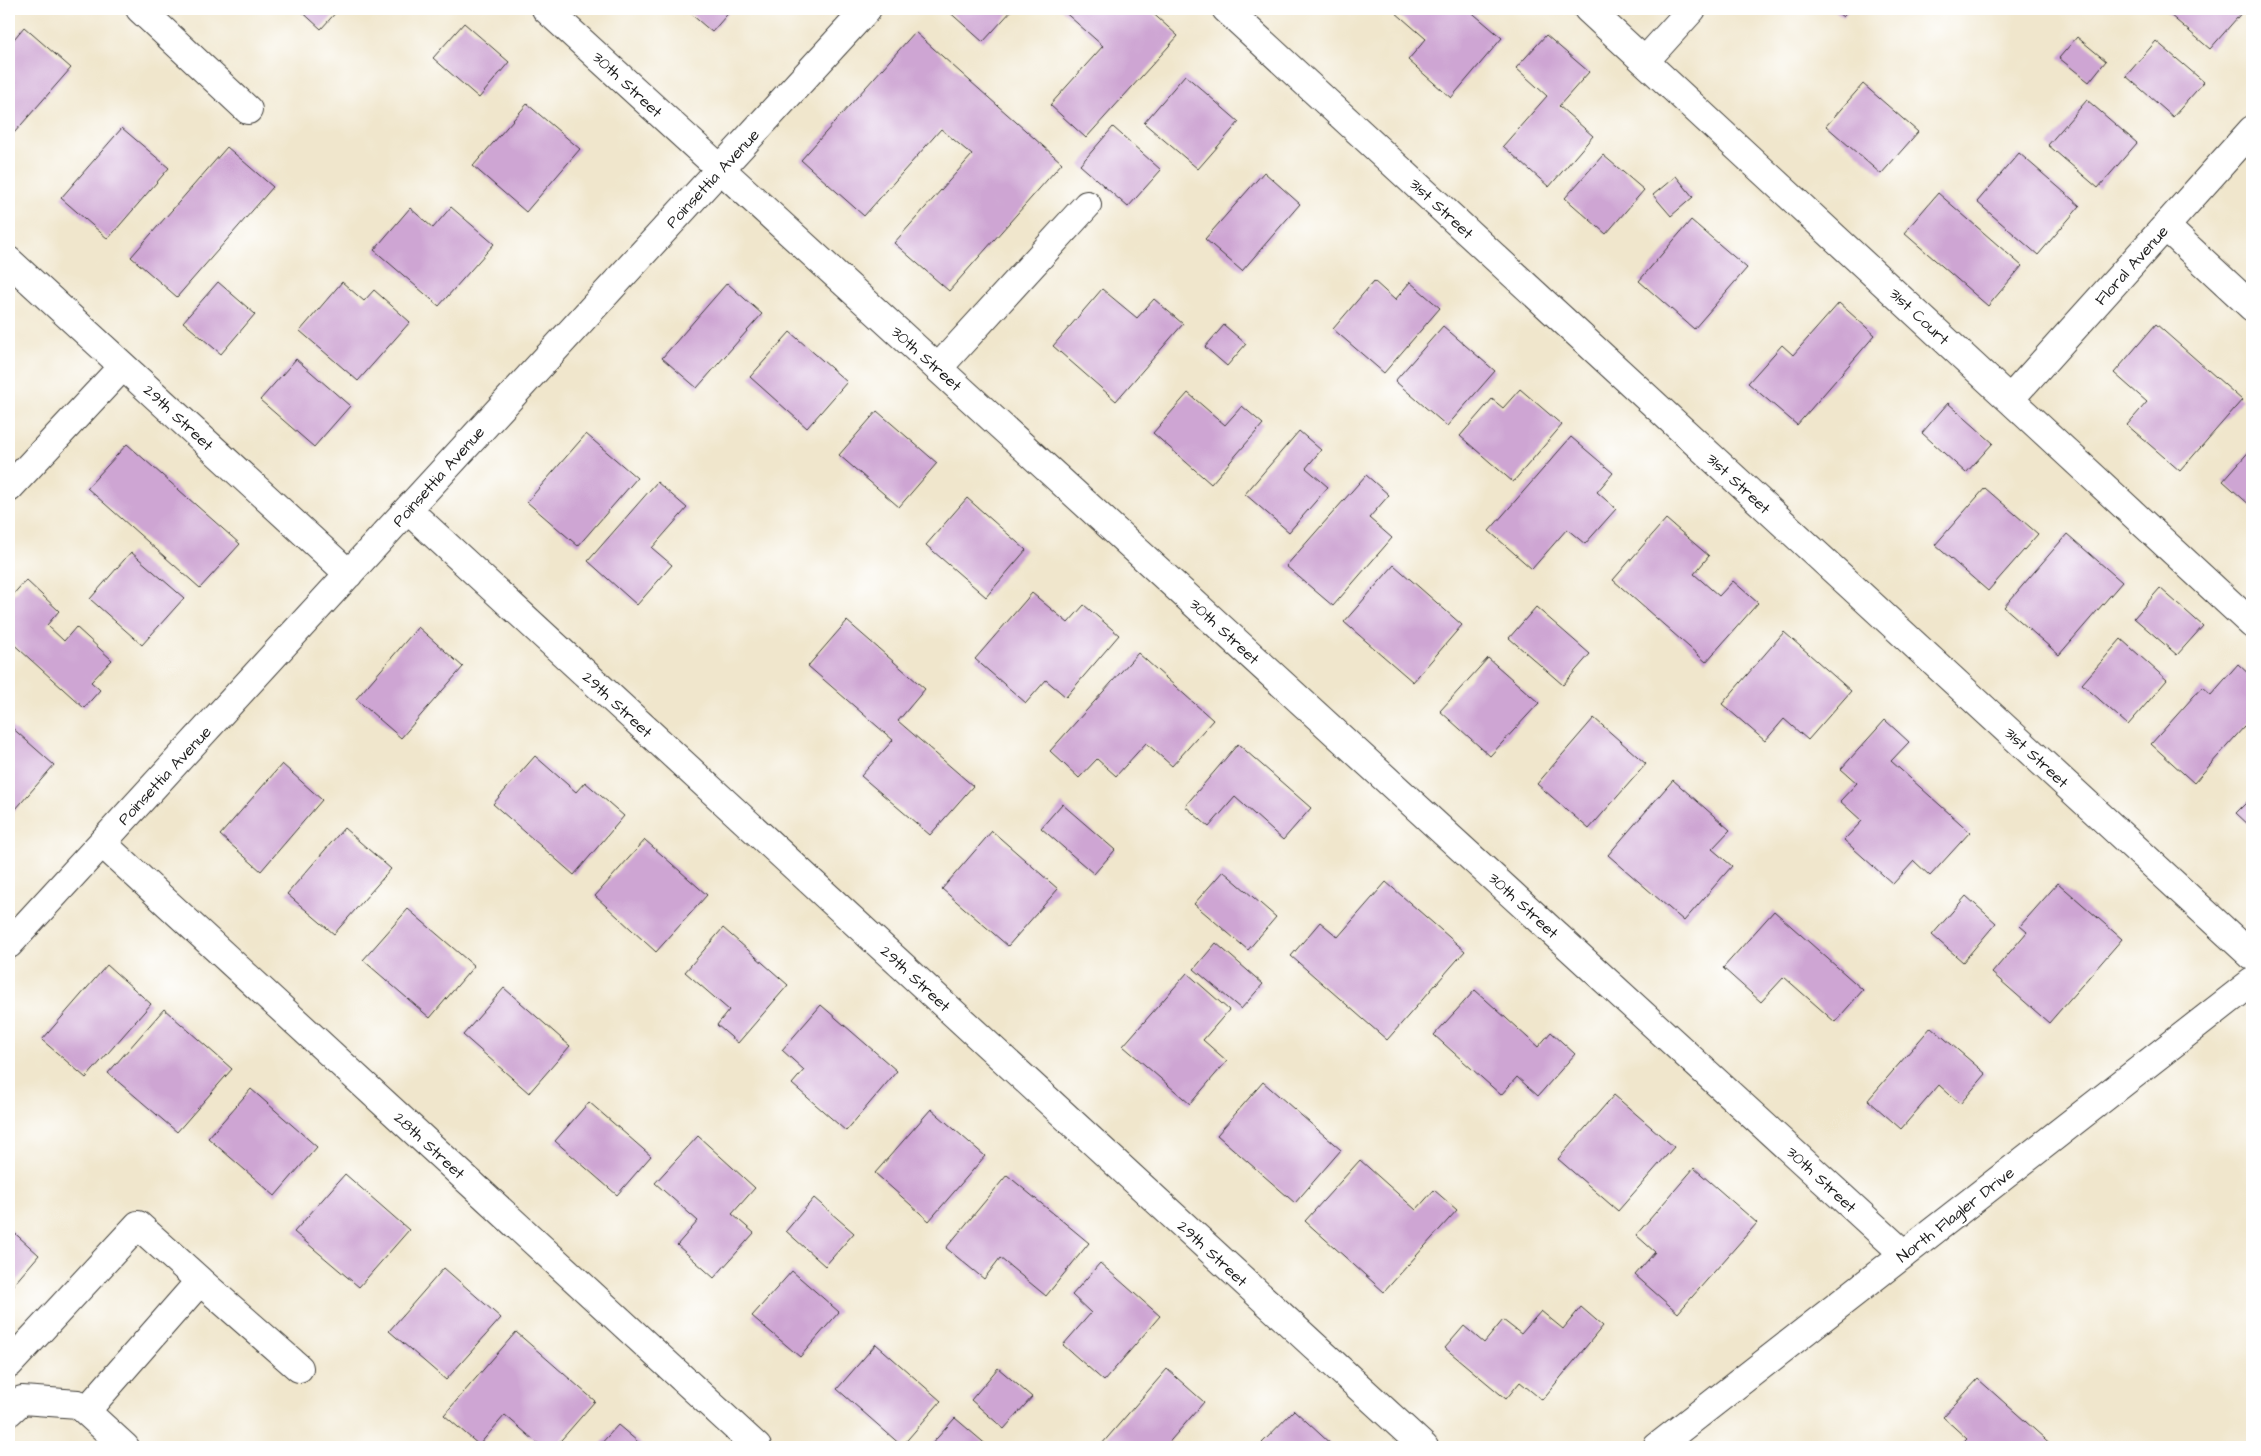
<svg xmlns="http://www.w3.org/2000/svg" width="2261" height="1456" viewBox="0 0 2261 1456" font-family="'Architects Daughter',sans-serif">
	<style>
		.building { fill: #cea5d3 }
		.lines { fill: none; stroke-linecap: round; stroke-linejoin: round }
		.minor-casing { stroke: #3c3a36; stroke-width: 30 }
		.minor { stroke: #fff; stroke-width: 28 }
		.labels { text-anchor: middle; stroke-width: 5; stroke-linejoin: round; paint-order: stroke }
		.street-label { font-size: 16px; fill: #1c1c1c; stroke: #fff }
	</style>
	<rect width="100%" height="100%" fill="#fff"/>
	<filter id="ink" filterUnits="userSpaceOnUse"><feTurbulence type="fractalNoise" baseFrequency=".02" numOctaves="2"/><feDisplacementMap in="SourceGraphic" scale="10" xChannelSelector="R" yChannelSelector="G"/><feConvolveMatrix kernelMatrix="1 2 1 2 8 2 1 2 1" color-interpolation-filters="sRGB"/></filter>
	<filter id="wash" filterUnits="userSpaceOnUse"><feTurbulence type="fractalNoise" baseFrequency=".0096" numOctaves="4" result="noise"/><feDisplacementMap in="SourceGraphic" scale="20" xChannelSelector="R" yChannelSelector="G"/><feGaussianBlur stdDeviation="1.12" result="paint"/><feColorMatrix in="noise" values="0 0 0 0 0 0 0 0 0 0 0 0 0 0 0 0 0 1.4 0 .05"/><feComposite in="paint" operator="in"/></filter>
	<g filter="url(#wash)">
		<rect width="100%" height="100%" fill="#f0e6cc"/>
		<g id="blocks">
			<!-- building -->
			<path class="building" d="M299,9H339L321,29Z
				M685,9H732L712,32Z
				M946,9H1013L983,42Z
				M1061,9H1148L1178,36L1086,138L1050,105L1103,46Z
				M1398,9H1468L1502,38L1451,98L1408,60L1426,39L1395,12Z
				M1833,9H1850L1843,17Z
				M2163,9H2243L2244,10L2210,49Z
				M464,23L509,62L479,98L433,58Z
				M24,27L71,68L14,133L9,129V45Z
				M915,32L1062,163L949,291L894,243L972,155L941,129L864,216L801,160Z
				M1546,35L1589,72L1559,106L1593,136L1549,187L1503,146L1547,96L1516,68Z
				M2077,37L2106,61L2089,82L2059,58Z
				M2156,41L2204,82L2173,117L2126,76Z
				M1185,75L1239,122L1198,169L1144,123Z
				M1863,84L1918,132L1881,174L1826,126Z
				M2087,100L2137,143L2098,188L2048,145Z
				M527,104L580,149L526,212L473,166Z
				M1113,127L1161,170L1128,207L1080,165Z
				M122,128L169,168L108,239L61,198Z
				M227,147L273,187L177,297L131,257Z
				M2019,153L2080,206L2038,255L1977,202Z
				M1603,155L1644,190L1606,234L1565,198Z
				M1264,172L1300,204L1242,271L1205,239Z
				M1676,176L1693,197L1671,216L1653,195Z
				M1938,193L2022,266L1988,306L1904,233Z
				M451,207L494,244L439,306L374,250L410,208L433,228Z
				M1691,220L1747,268L1694,329L1639,281Z
				M1374,281L1395,300L1410,282L1440,308L1384,373L1333,329Z
				M218,282L255,314L221,354L183,322Z
				M342,282L364,301L374,290L410,322L358,381L300,331Z
				M727,283L762,314L697,388L662,358Z
				M1102,289L1137,318L1154,299L1183,324L1116,401L1053,346Z
				M1839,303L1875,335L1797,425L1748,383L1782,345L1793,355Z
				M2156,324L2242,400L2180,471L2127,425L2147,402L2114,373Z
				M1224,325L1246,344L1227,366L1205,347Z
				M1443,326L1495,371L1447,426L1395,381Z
				M790,332L847,382L807,428L750,377Z
				M296,359L350,406L314,447L260,400Z
				M1520,389L1562,425L1513,482L1460,436L1492,399L1503,408Z
				M1188,393L1225,425L1242,406L1263,424L1211,484L1153,433Z
				M1948,403L1993,443L1966,473L1922,433Z
				M877,411L937,463L899,507L839,455Z
				M1299,431L1321,450L1306,468L1328,487L1289,532L1245,494Z
				M586,434L637,478L578,546L527,502Z
				M1571,437L1613,473L1597,492L1616,509L1585,544L1567,529L1532,569L1489,531Z
				M127,444L240,544L200,588L87,488Z
				M2252,448V507L2223,481Z
				M1366,475L1389,495L1369,518L1392,538L1333,606L1286,566Z
				M657,482L687,508L652,548L672,565L637,605L588,561Z
				M1985,488L2038,534L1988,591L1935,545Z
				M967,498L1026,550L986,597L926,545Z
				M1666,519L1709,556L1694,574L1719,596L1733,581L1758,603L1706,662L1613,580Z
				M2067,534L2122,582L2059,655L2004,607Z
				M131,552L184,598L142,645L90,599Z
				M1394,565L1462,625L1413,682L1344,622Z
				M26,580L59,611L47,625L64,641L76,627L112,660L91,682L100,690L84,708L9,640V599Z
				M2160,588L2203,626L2177,655L2134,618Z
				M1032,593L1068,623L1084,605L1119,635L1066,697L1046,680L1026,703L975,659Z
				M1536,607L1590,654L1563,685L1509,638Z
				M847,621L925,689L898,721L973,786L930,835L861,776L893,740L808,666Z
				M418,627L463,667L401,738L356,699Z
				M1784,632L1851,691L1808,740L1784,719L1765,741L1722,704Z
				M2121,639L2167,680L2128,725L2082,684Z
				M1138,653L1213,720L1172,766L1146,743L1116,776L1097,759L1079,778L1050,751Z
				M1488,658L1539,703L1490,756L1440,711Z
				M2238,664L2252,677V718L2194,783L2151,744L2202,687L2211,695Z
				M1594,718L1646,764L1589,829L1537,784Z
				M1885,720L1909,742L1891,761L1970,832L1930,876L1914,861L1893,884L1844,840L1862,821L1840,801L1857,783L1841,769Z
				M9,725L54,765L9,817Z
				M1238,744L1311,808L1283,840L1235,797L1209,827L1185,806Z
				M535,756L576,792L585,782L624,816L574,875L493,804Z
				M282,764L322,800L261,871L220,835Z
				M1673,780L1730,830L1712,849L1732,866L1684,921L1608,855Z
				M2252,797V828L2236,813Z
				M1062,804L1115,850L1094,874L1041,828Z
				M344,828L391,869L334,934L287,894Z
				M992,831L1058,889L1008,946L942,889Z
				M645,840L707,895L656,952L595,896Z
				M1223,871L1276,917L1248,950L1194,904Z
				M1386,882L1465,951L1387,1040L1291,956L1320,922L1338,937Z
				M2058,883L2122,939L2049,1023L1992,973L2027,932L2020,926Z
				M1966,896L1996,923L1963,962L1932,935Z
				M408,909L474,966L430,1018L363,960Z
				M1774,911L1863,990L1835,1022L1784,977L1761,1002L1723,968Z
				M723,928L788,985L738,1043L717,1025L729,1010L685,972Z
				M1216,943L1263,984L1241,1009L1194,969Z
				M107,965L151,1004L86,1078L42,1040Z
				M1187,973L1229,1010L1203,1040L1227,1061L1190,1104L1123,1046Z
				M504,988L570,1046L529,1093L463,1035Z
				M1475,990L1538,1047L1551,1032L1575,1054L1538,1096L1517,1077L1501,1095L1434,1035Z
				M821,1005L897,1071L846,1131L792,1084L804,1070L782,1050Z
				M164,1009L232,1069L177,1132L108,1073Z
				M1931,1027L1986,1074L1960,1104L1939,1085L1901,1129L1868,1100Z
				M1263,1082L1341,1150L1295,1203L1217,1135Z
				M251,1089L317,1147L275,1196L208,1138Z
				M1614,1095L1674,1147L1618,1211L1558,1159Z
				M589,1102L651,1156L617,1195L555,1141Z
				M931,1109L985,1156L929,1221L875,1173Z
				M698,1136L755,1188L732,1214L754,1233L714,1278L677,1245L698,1221L655,1183Z
				M1360,1160L1416,1210L1434,1190L1457,1210L1384,1292L1305,1221Z
				M1694,1168L1757,1223L1678,1313L1635,1275L1655,1252L1636,1235Z
				M345,1174L409,1230L359,1287L294,1232Z
				M1007,1175L1089,1243L1046,1296L1000,1258L984,1279L946,1248Z
				M814,1198L854,1233L825,1266L786,1231Z
				M9,1228L39,1255L9,1290Z
				M1100,1263L1160,1316L1104,1381L1063,1345L1091,1313L1072,1295Z
				M444,1268L501,1318L446,1380L389,1331Z
				M792,1271L839,1312L800,1357L752,1316Z
				M1581,1307L1603,1326L1542,1400L1520,1382L1506,1399L1445,1348L1464,1326L1484,1343L1503,1320L1521,1334L1541,1311L1563,1329Z
				M516,1332L595,1401L555,1447H542L505,1415L479,1445L444,1415Z
				M876,1344L941,1401L902,1446L837,1389Z
				M998,1368L1032,1397L1004,1429L971,1400Z
				M1167,1369L1204,1402L1165,1447H1103L1101,1445Z
				M1978,1379L2054,1447H1959L1967,1439L1943,1417Z
				M1294,1410L1334,1447H1266L1262,1443Z
				M955,1418L989,1447H929Z
				M618,1425L644,1447H598Z"/>
		</g>
	</g>
	<g filter="url(#ink)">
		<use href="#blocks" fill-opacity="0" stroke="#3c3a36" stroke-width="1"/>
		<g class="lines">
			<!-- minor casing -->
			<g class="minor-casing">
				<path id="minor" d="M140,9L248,110
					M546,9L1904,1254
					M1226,9L2252,956
					M1588,9L2252,624
					M1645,61L1692,9
					M2166,227L2252,307
					M9,261L349,574
					M938,368L1087,205
					M2010,399L2252,130
					M9,488L123,366
					M408,510L1424,1447
					M102,843L757,1447
					M9,944L867,9
					M200,1281L299,1368
					M9,1364L138,1225L200,1281L86,1411
					M9,1412L22,1400L78,1404L125,1447
					M1657,1447L2252,982"/>
			</g>
			<!-- minor -->
			<use href="#minor" class="minor"/>
		</g>
	</g>
	<g class="labels">
		<!-- street labels -->
		<g class="street-label">
			<text transform="translate(628 84) rotate(43)" y="6">30th Street</text>
			<text transform="translate(712 178) rotate(-47)" y="6">Poinsettia Avenue</text>
			<text transform="translate(1442 208) rotate(43)" y="6">31st Street</text>
			<text transform="translate(2131 265) rotate(-48)" y="6">Floral Avenue</text>
			<text transform="translate(1920 316) rotate(43)" y="6">31st Court</text>
			<text transform="translate(927 358) rotate(42)" y="6">30th Street</text>
			<text transform="translate(179 417) rotate(43)" y="6">29th Street</text>
			<text transform="translate(438 476) rotate(-48)" y="6">Poinsettia Avenue</text>
			<text transform="translate(1739 483) rotate(43)" y="6">31st Street</text>
			<text transform="translate(1225 631) rotate(43)" y="6">30th Street</text>
			<text transform="translate(618 704) rotate(43)" y="6">29th Street</text>
			<text transform="translate(2037 757) rotate(43)" y="6">31st Street</text>
			<text transform="translate(164 775) rotate(-47)" y="6">Poinsettia Avenue</text>
			<text transform="translate(1524 905) rotate(43)" y="6">30th Street</text>
			<text transform="translate(916 978) rotate(43)" y="6">29th Street</text>
			<text transform="translate(430 1145) rotate(43)" y="6">28th Street</text>
			<text transform="translate(1822 1179) rotate(43)" y="6">30th Street</text>
			<text transform="translate(1955 1214) rotate(-38)" y="6">North Flagler Drive</text>
			<text transform="translate(1213 1253) rotate(43)" y="6">29th Street</text>
		</g>
	</g>
	<!-- margin -->
	<rect width="2261" height="1456" fill="none" stroke="#fff" stroke-width="30"/>
</svg>
